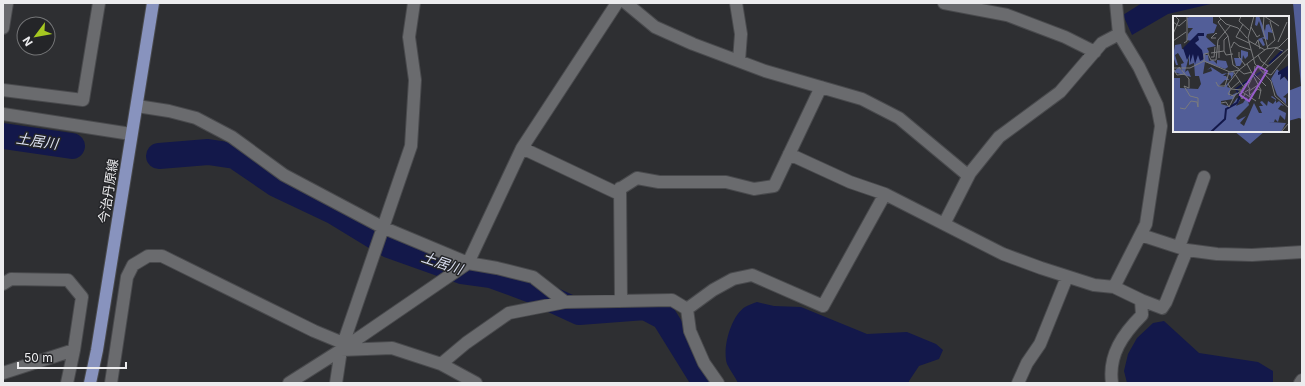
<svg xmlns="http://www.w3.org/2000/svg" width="1305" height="386" viewBox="0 0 1305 386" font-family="Inter,'Noto Sans JP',sans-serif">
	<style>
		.forest { fill: #525e98 }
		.water { fill: #13184a }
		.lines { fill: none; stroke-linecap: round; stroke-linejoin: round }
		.river { stroke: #13184a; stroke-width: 26 }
		.minor-casing { stroke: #494a4d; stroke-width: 14 }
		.major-casing { stroke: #494a4d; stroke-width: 14 }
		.minor { stroke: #6a6b6e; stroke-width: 12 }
		.major { stroke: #8893be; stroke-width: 12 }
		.labels { text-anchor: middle; stroke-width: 3; stroke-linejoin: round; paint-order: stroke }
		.street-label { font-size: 13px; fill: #ececee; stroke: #242528 }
		.water-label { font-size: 14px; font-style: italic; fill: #dadff1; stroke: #242528 }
		.inset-river { fill: none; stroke: #13184a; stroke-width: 2 }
		.inset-road { fill: none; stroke: #7a7b7d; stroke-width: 1 }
		.view { fill: #975ccb; fill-opacity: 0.15; stroke: #975ccb; stroke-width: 2 }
		.inset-edge { fill: none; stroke: #ececee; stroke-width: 2 }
	</style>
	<rect width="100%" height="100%" fill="#2e2f32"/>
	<!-- forest -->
	<path class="forest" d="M1293,3H1302V119L1299,118L1288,121V91L1301,86Z
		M1234,131H1265L1250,144Z"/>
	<!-- water -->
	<path class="water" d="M1142,3H1215L1168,14L1132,35L1123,15Z
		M757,302L774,306L801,307L867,334L907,332L936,344L943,350L939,359L919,366L909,381V383H738C735,377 730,370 727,364C722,348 731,316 745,307C749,305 753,303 757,302Z
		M1164,321L1199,353L1258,362L1273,371V383H1127L1124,371L1128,354L1137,338L1153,323Z"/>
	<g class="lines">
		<!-- river -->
		<path class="river" d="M3,136L72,146
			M159,156L208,152L235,156L276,184L333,211L389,245L462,271L491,275L529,289L579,312L645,307L664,317L705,383"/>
		<!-- minor casing -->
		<g class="minor-casing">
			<path id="minor" d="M626,3L655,27L693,44L765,71L862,99L899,118L965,173H970L999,137L1060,92L1102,43L1119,34
				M736,3L741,34L739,61
				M944,3L1007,15L1065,37L1095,52
				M3,28L7,3
				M3,90L83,100L99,3
				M137,106L169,111L196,118L232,137L284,175L382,227L468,263L497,268L533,277L565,302
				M3,114L131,134
				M522,148L615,192L637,178L659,182H726L754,189L774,186L821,87
				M789,154L850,182L885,194
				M620,188L621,301
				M944,224L970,173
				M1141,235L1187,250L1217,254L1252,255L1302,252
				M1179,247L1204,177
				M3,284L11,279L68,280L82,297L74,350
				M1114,287L1146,224L1161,126L1157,105L1139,67L1119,34L1116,3
				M1141,300L1162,308L1166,302L1187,250
				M687,309L713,290L733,279L752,275L823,306L885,194L1003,254L1041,268L1094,285L1114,287L1141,300L1142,315C1123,334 1108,355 1112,383
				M687,309L690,331L704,363L718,383
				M341,350L392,348L441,364L466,343L509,313L565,302L672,300L687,309
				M441,364L476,383
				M3,373L74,350L67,383
				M111,383L127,277L133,265L148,256H162L314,331L343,343
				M289,383L341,350L411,146L415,80L409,37L414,3
				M336,383L341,350L468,263L522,148L617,3
				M1018,383L1027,363L1040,344L1067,277
				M1300,383L1302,380"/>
		</g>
		<!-- major casing -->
		<g class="major-casing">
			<path id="major" d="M90,383L97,350L153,3"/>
		</g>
		<!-- minor -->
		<use href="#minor" class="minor"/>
		<!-- major -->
		<use href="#major" class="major"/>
	</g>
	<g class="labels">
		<!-- street labels -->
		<g class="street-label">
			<text transform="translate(108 191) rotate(-81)" y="5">今治丹原線</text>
		</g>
		<!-- water labels -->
		<g class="water-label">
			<text transform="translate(37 141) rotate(8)" y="5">土居川</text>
			<text transform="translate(442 263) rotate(19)" y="5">土居川</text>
		</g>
	</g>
	<!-- overview -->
	<g transform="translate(1173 16)">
		<rect width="116" height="116" fill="#2e2f32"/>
		<path d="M18,0H40V7L44,9L41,17L34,18L33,21L43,30L34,32L36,36L32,39H35L36,45L40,44L44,48V44L53,45L55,51L52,53L32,46L30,58L39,55L38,52L34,54L38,51L49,58L60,56L61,58L58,63V60L54,57L50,60H53L56,64H52L46,70L51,71L56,66L54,71L57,72V80L65,76L60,83L48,85V88L58,91L64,82L67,84L63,90L70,87L74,81L76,89L63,102L65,104L73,100L67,107L71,110L81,87L86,97H89L86,90H90L87,86L89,85L94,90L95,85L100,88L103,84L98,81L99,80L103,83V87L106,85L111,90L108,89L105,93L113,97L112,104L107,99L105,106L102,103L101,106H96L113,107L108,116H0V59L1,62H7V72L25,73L28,68L26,60H22L21,47L16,49V40L12,56L15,54L18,61L0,56L6,51L9,55L8,48L11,47L5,37L2,39L5,49H3L0,40L2,29L8,28L9,33L17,34L22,31L19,25L14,24L15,18L20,12H15L14,2ZM83,0H86L92,15L93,9L96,8L100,17L95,16V24L89,22L92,29L90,30L85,23L91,21L86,5L84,10L82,9ZM68,34L75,36V40L72,43L70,39L69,46L67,50H63L61,42H68ZM104,53L116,66V76L110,81L113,82V88L104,79L98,63Z" fill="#525e98"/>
		<path d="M25,17H31V20H25L26,24L22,27L29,34L31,43L27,45L25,39L22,48L20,38L17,47V38L14,44L10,32ZM116,49V67L112,60L107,64L108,58L105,59V56Z" fill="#13184a"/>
		<path class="inset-river" d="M96,48L110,34M38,116L52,103L53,93L64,87L67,80L63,73L88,56"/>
		<path class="inset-road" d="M45,0L53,8L65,12L74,22M68,0L66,5L76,14M81,0L75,22L82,48L98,65L102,80L116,92M91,0L90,14L95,33M91,0L106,10M48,3L45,6L55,20L60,49L66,53M0,6L6,10L13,4M70,8L63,21L76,27M78,11L84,21L87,19M0,18L6,4L2,0M55,20L51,24V35L53,39L60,38M43,22H38L43,17L44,18M0,25L13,16M76,25L92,34M105,26L114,6M11,27L14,25V0M82,29L85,24L87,33M66,30L78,34M94,31L102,24L97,5M58,32L61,26L66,30M66,36V41L72,49M38,37L51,35M35,38L38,44H43L45,24L58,9M85,39L88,45L95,50M38,41H41L42,31M46,42V29M31,45L57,56L66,54L93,33L106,31L116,21M31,45V38L36,37M74,48L88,74L86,83M82,50L81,58L93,70M6,51L16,63V72L11,70L17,80L25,82V91M0,52H17L31,45M0,52L4,59L12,58M87,53L103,32L110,35M92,53L91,56L98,59L116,37M92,53L116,32M66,54L55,68L58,73L67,65M66,54L71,58L79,56M60,55L70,70M43,66L45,70H52L56,56M68,75L83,85M72,76L77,73L75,70L80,60M66,77L69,83L72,78M77,79L85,73L88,75M61,80L55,78L58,73L68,74M77,80L76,75L85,69M48,87L53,86L56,91L62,79L68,75L72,68L77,66M7,92L12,93L18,85L24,86L25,91M108,116L116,107"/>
		<path class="view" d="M85,50L94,55L76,85L67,79Z"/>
		<rect width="116" height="116" class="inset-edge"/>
	</g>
	<!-- border -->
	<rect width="1305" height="386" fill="none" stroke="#ececee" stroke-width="8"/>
	<!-- north arrow -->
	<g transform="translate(36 36) rotate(238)"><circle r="19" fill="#242528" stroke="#747577"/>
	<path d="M0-3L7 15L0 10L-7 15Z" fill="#a6c821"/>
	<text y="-6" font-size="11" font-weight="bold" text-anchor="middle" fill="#ececee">N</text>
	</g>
	<!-- scale -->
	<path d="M18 362v6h108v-6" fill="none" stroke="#ececee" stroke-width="2"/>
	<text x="24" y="362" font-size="12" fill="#ececee" stroke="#242528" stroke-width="3" paint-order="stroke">50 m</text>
</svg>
